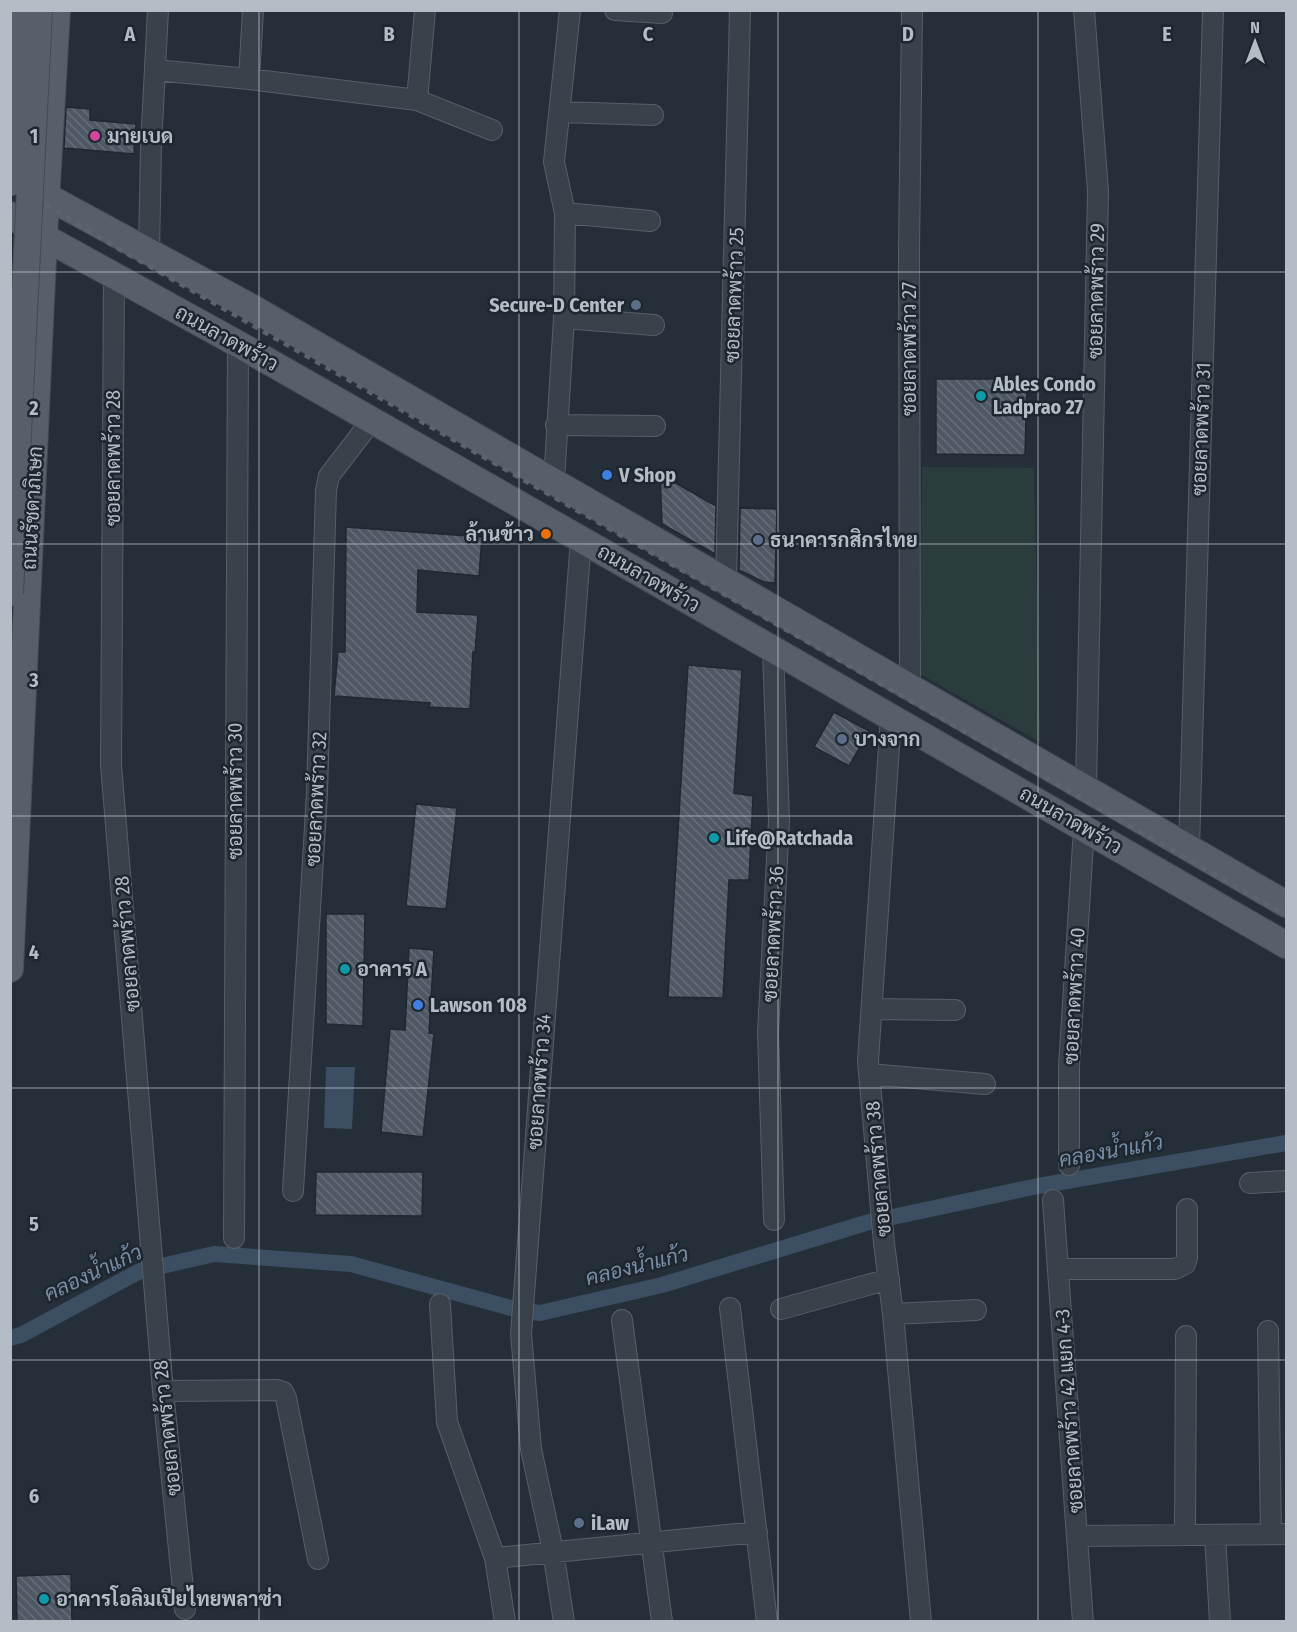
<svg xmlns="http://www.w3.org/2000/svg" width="1297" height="1632" viewBox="0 0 1297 1632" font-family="'Fira Sans Condensed',Sarabun,sans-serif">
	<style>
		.grass { fill: #2a3d3c }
		.water { fill: #3c4e61 }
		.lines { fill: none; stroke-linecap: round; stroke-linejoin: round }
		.canal { stroke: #3c4e61; stroke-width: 16 }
		.building { fill: url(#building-back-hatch); stroke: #202831; stroke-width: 1.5 }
		.minor-casing { stroke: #575f68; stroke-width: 22 }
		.major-casing { stroke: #424a53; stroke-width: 28 }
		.minor { stroke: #39414a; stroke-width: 20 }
		.major { stroke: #57606a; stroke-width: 26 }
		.rail { stroke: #5b6570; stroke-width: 4.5; stroke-dasharray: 6 6; stroke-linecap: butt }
		.major-bridge-casing { stroke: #424a53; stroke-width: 28; stroke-linecap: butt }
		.major-bridge { stroke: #57606a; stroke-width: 26 }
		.grid { fill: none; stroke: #b4bcc5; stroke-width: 1.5; stroke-opacity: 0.55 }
		.hotel-dot { fill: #d1479c; stroke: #1e262f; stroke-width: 2 }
		.service-dot { fill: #5c6f8a; stroke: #1e262f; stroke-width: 2 }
		.culture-dot { fill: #0f9aa8; stroke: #1e262f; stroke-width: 2 }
		.shop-dot { fill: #3f7fe0; stroke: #1e262f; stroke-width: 2 }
		.food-dot { fill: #e8710a; stroke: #1e262f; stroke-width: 2 }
		.labels { text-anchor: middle; stroke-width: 5; stroke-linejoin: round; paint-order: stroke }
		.poi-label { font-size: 20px; font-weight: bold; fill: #b4bcc5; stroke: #1e262f; text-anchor: start }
		.street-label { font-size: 20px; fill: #b4bcc5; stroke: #1e262f }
		.water-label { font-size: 21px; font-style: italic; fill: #788ea6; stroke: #1e262f }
		.grid-label { font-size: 20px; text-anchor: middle; font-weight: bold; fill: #b4bcc5; stroke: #1e262f; stroke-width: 5; stroke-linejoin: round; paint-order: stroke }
	</style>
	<defs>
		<pattern id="building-back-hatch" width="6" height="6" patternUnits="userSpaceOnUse" patternTransform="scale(1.5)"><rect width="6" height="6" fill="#4e5965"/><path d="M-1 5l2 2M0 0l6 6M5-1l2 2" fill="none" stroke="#656f7a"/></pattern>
	</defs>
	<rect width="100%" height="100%" fill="#252f39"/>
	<!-- grass -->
	<path class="grass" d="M922,467L1034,468L1040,742L920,674Z"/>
	<!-- water -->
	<path class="water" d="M326,1067H355L352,1129L324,1128Z"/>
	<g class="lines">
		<!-- canal -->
		<path class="canal" d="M10,1338L21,1335L140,1271L214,1254L351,1264L518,1310L540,1313L662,1285L869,1222L1038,1186L1286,1143"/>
	</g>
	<!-- building -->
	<path class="building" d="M66,107L90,109V120L136,124L134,154L64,148Z
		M936,379H1027L1025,455L936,454Z
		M660,474L716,506L715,554L662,524Z
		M740,508L777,509L775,583L764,582L739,570Z
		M346,527L482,537L479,576L418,570L417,612L478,615L475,653L473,652L470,709L429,707L430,703L334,696L338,652H345Z
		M688,665L742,670L734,793L753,796L749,880H729L723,998L668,997Z
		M834,712L869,731L849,766L814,747Z
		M416,804L457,808L446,909L406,906Z
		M326,914H365L363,1026L326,1024Z
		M409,948L434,950L429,1033L434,1034L423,1137L381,1132L390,1029L405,1030Z
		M316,1172H423L422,1216L315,1215Z
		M71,1574L72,1622H17L16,1576Z"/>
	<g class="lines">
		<!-- minor casing -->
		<g class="minor-casing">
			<path id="minor" d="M615,10L662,13
				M1084,10L1098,191L1086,788
				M155,70L249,79L417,100L492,130
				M249,79L253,10
				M417,100L425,10
				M560,112L653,115
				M565,213L650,221
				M149,251L151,146L158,10
				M114,276L111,765L163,1391L185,1609
				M564,318L654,325
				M556,425L655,426
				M554,481L564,318L565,213L554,162L570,10
				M726,580L740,10
				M773,649L779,821L768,1033L774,1220
				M910,687L909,250L912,10
				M891,716L868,1061L884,1243L893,1314L921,1622
				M1189,848L1213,10
				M872,1009L955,1010
				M869,1074L985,1084
				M1069,1165V1066L1084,828
				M1250,1183L1286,1181
				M293,1191L317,793L326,490L329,476L372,420
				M1053,1200L1083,1622
				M234,1238L238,344
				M1058,1269H1175L1185,1264L1187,1258V1209
				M440,1304L447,1422L495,1558L757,1532
				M730,1308L767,1622
				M781,1309L889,1279
				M893,1314L976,1310
				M622,1320L662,1622
				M1268,1331L1271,1534
				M163,1391L277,1390L283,1392L286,1398L318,1559
				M1185,1535L1186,1336
				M1215,1535L1220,1622
				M1078,1536L1286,1534
				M495,1558L505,1622
				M564,1622L553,1551L531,1449L521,1334L581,539"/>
		</g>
		<!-- major casing -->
		<g class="major-casing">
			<path id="major" d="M13,176L48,197L249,306L1286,904
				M10,215L44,237L238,344L703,609L1286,945
				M10,969L44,237L57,10"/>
		</g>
		<!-- minor -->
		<use href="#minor" class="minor"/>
		<!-- major -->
		<use href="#major" class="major"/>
		<!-- rail -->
		<path class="rail" d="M10,172L44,203L112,245L1286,915"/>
		<!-- major-bridge casing -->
		<g class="major-bridge-casing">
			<path id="major-bridge" d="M10,183L19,10
				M10,593L39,10"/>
		</g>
		<!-- major-bridge -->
		<use href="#major-bridge" class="major-bridge"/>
	</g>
	<!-- grid -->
	<path class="grid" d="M259,10V1622M519,10V1622M778,10V1622M1038,10V1622M10,272H1286M10,544H1286M10,816H1286M10,1088H1286M10,1360H1286"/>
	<!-- markers -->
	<circle class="hotel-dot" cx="95" cy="136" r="6"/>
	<g class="service-dot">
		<circle cx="636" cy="305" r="6"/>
		<circle cx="758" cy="540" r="6"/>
		<circle cx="842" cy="739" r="6"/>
		<circle cx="579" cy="1523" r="6"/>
	</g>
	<g class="culture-dot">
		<circle cx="981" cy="396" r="6"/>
		<circle cx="714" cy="838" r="6"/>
		<circle cx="345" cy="969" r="6"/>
		<circle cx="44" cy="1599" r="6"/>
	</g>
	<g class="shop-dot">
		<circle cx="607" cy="475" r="6"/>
		<circle cx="418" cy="1005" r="6"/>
	</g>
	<circle class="food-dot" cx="546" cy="534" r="6"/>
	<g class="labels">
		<!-- poi labels -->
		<g class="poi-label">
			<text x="107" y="143">มายเบด</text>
			<text x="624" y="312" text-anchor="end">Secure-D Center</text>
			<text x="993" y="391">Ables Condo<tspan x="993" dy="23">Ladprao 27</tspan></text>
			<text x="619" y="482">V Shop</text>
			<text x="534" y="541" text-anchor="end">ล้านข้าว</text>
			<text x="770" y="547">ธนาคารกสิกรไทย</text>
			<text x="854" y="746">บางจาก</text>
			<text x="726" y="845">Life@Ratchada</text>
			<text x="357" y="976">อาคาร A</text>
			<text x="430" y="1012">Lawson 108</text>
			<text x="591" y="1530">iLaw</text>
			<text x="56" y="1606">อาคารโอลิมเปียไทยพลาซ่า</text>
		</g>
		<!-- street labels -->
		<g class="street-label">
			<text transform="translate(1096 291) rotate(-89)" y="7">ซอยลาดพร้าว 29</text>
			<text transform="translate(734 295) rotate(-88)" y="7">ซอยลาดพร้าว 25</text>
			<text transform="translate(227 338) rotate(29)" y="7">ถนนลาดพร้าว</text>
			<text transform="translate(909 349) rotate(-90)" y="7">ซอยลาดพร้าว 27</text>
			<text transform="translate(1201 429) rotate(-88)" y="7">ซอยลาดพร้าว 31</text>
			<text transform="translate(113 458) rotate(-90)" y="7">ซอยลาดพร้าว 28</text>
			<text transform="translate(32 508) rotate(-87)" y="7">ถนนรัชดาภิเษก</text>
			<text transform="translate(649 578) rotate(30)" y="7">ถนนลาดพร้าว</text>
			<text transform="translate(235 791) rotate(-90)" y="7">ซอยลาดพร้าว 30</text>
			<text transform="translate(316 799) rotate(-87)" y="7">ซอยลาดพร้าว 32</text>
			<text transform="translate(1071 820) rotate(30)" y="7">ถนนลาดพร้าว</text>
			<text transform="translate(773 934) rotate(-87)" y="7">ซอยลาดพร้าว 36</text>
			<text transform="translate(127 944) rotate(-95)" y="7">ซอยลาดพร้าว 28</text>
			<text transform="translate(1074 996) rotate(-87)" y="7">ซอยลาดพร้าว 40</text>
			<text transform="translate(539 1082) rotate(-86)" y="7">ซอยลาดพร้าว 34</text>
			<text transform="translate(878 1169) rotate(-95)" y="7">ซอยลาดพร้าว 38</text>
			<text transform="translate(1069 1411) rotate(-94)" y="7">ซอยลาดพร้าว 42 แยก 4-3</text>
			<text transform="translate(167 1428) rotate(-96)" y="7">ซอยลาดพร้าว 28</text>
		</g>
		<!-- water labels -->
		<g class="water-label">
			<text transform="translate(1111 1151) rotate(-10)" y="7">คลองน้ำแก้ว</text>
			<text transform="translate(637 1266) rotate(-14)" y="7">คลองน้ำแก้ว</text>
			<text transform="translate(93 1273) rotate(-25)" y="7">คลองน้ำแก้ว</text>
		</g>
	</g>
	<g class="grid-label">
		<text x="130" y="41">A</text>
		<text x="389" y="41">B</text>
		<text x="648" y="41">C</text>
		<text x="908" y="41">D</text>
		<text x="1167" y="41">E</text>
		<text x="34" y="143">1</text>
		<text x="34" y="415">2</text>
		<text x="34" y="687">3</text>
		<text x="34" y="959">4</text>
		<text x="34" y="1231">5</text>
		<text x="34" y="1503">6</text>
	</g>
	<!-- border -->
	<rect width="1297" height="1632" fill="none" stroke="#b4bcc5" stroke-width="24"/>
	<!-- north arrow -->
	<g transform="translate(1255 42)" stroke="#1e262f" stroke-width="4.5" paint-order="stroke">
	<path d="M0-4.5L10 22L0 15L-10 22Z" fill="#b4bcc5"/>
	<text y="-9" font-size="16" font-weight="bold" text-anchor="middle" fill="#b4bcc5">N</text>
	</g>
</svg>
